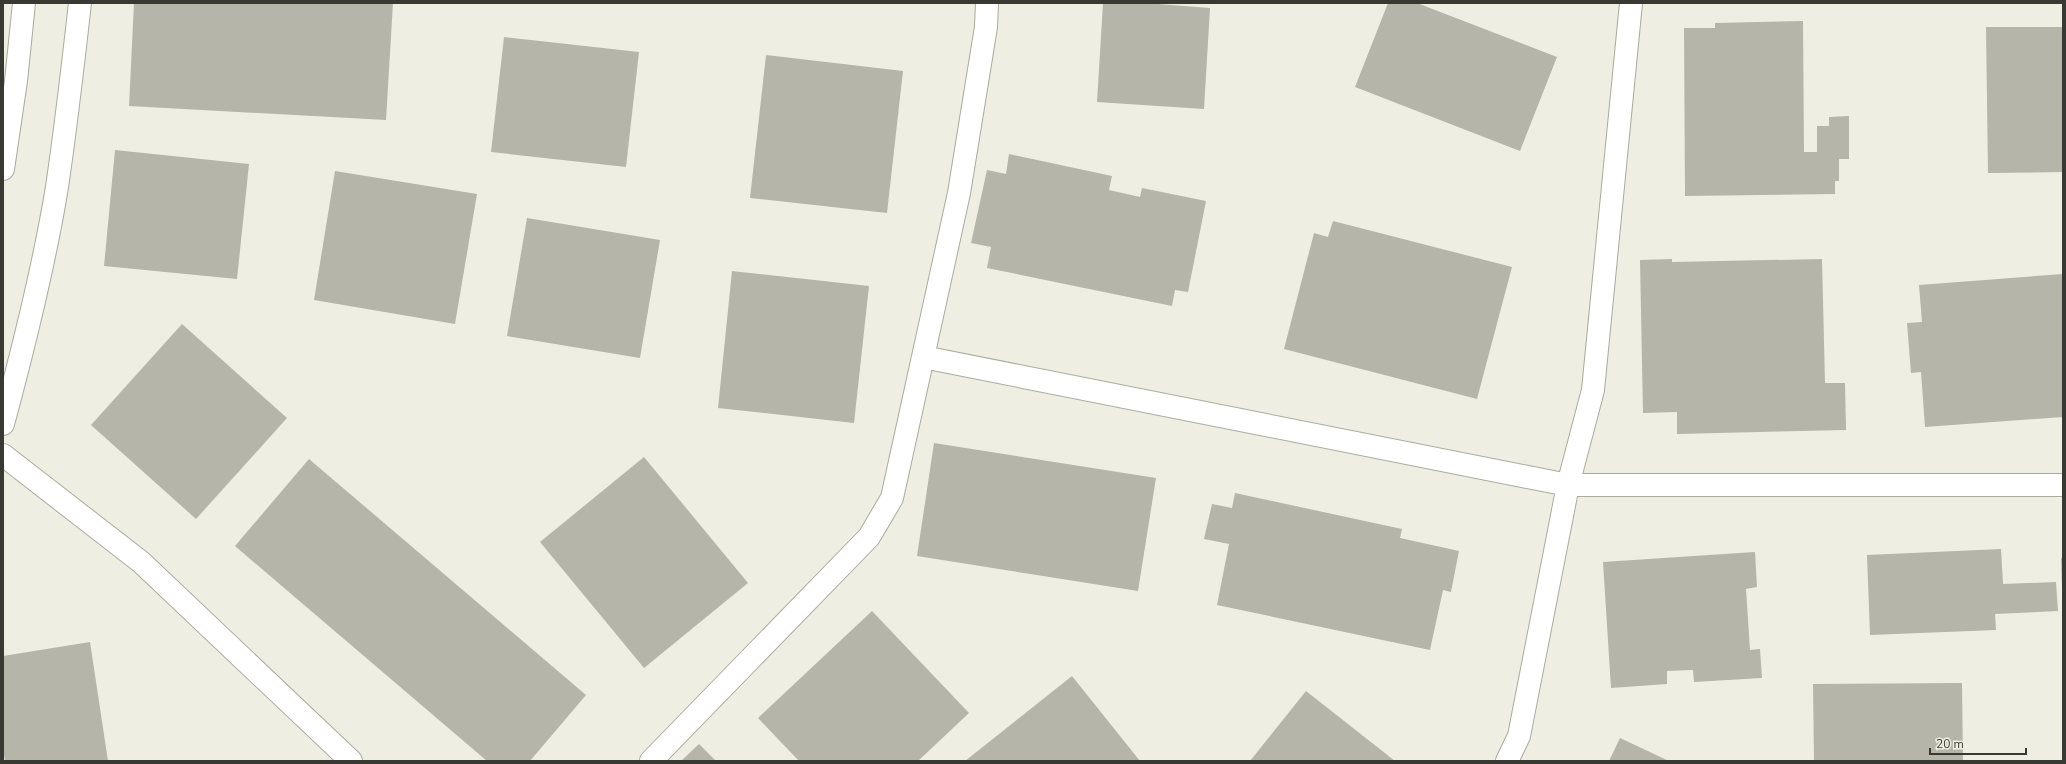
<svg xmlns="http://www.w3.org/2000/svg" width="2066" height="764" viewBox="0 0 2066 764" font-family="'Nunito Sans',sans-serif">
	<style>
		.building { fill: #b5b5a9 }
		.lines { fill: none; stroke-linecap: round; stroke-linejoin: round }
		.minor-casing { stroke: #abaa9f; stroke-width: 24 }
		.minor { stroke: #fff; stroke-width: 22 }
	</style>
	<rect width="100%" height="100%" fill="#efeee2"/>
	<!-- building -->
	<path class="building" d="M134,3H393L386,120L129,106Z
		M1103,3H1145L1210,8L1204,109L1097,102Z
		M1388,3H1417L1557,57L1520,151L1355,87Z
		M1803,21L1804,152H1817V126H1829V117L1849,116V159H1839V181H1835V194L1685,196L1684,28H1715V23Z
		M1986,27H2063V172L1988,173Z
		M504,37L639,52L626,167L491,152Z
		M766,55L903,71L887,213L750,198Z
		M115,150L249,164L237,279L104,266Z
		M1009,154L1112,176L1109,190L1140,197L1142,188L1206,201L1188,292L1175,290L1172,306L987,268L991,247L971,243L987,170L1006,174Z
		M335,171L477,194L455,324L314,300Z
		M527,218L660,240L640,358L507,336Z
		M1333,221L1512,267L1477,399L1284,349L1314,233L1328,237Z
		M1672,259V262L1822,259L1825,383H1845L1846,430L1677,434V412L1643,413L1640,260Z
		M732,271L869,286L854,423L718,408Z
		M2063,274V417L1925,427L1921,372L1911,373L1907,323L1922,322L1919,285Z
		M182,324L287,418L196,519L91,425Z
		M934,443L1156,478L1138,591L917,556Z
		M644,457L748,583L644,668L540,542Z
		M309,459L586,695L530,761H487L235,546Z
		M1235,493L1402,529L1400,538L1459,551L1451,592L1443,590L1430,650L1217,605L1229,544L1204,539L1212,504L1232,508Z
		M2001,549L2003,584L2056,582L2058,611L1995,614L1996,630L1870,635L1867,555Z
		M1755,552L1757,587L1746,589L1750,650L1760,649L1762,678L1694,682L1693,670L1667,671V684L1611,688L1603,562Z
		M2063,557V588H2062L2061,558Z
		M872,611L969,713L918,761H799L758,718Z
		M90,642L108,761H5L3,749V656Z
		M1072,676L1140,761H965Z
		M1962,683L1963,761H1814L1813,684Z
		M1306,691L1395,761H1250Z
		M1620,738L1669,761H1609Z
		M699,744L716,761H681Z"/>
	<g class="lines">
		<!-- minor casing -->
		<g class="minor-casing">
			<path id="minor" d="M3,169L16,81L24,3
				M923,357L1568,485H2063
				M3,424C24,346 44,267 57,187C66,126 73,65 80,3
				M3,455L141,562L351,761
				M651,761L869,537L892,498L959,193L986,27L987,3
				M1507,761L1519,736L1568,485L1593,390L1631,3"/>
		</g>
		<!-- minor -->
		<use href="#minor" class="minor"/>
	</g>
	<!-- border -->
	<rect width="2066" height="764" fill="none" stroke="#393934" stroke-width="8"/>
	<!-- scale -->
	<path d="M1930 748v6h96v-6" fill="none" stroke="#393934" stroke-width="2"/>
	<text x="1936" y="748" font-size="12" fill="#393934" stroke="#efeee2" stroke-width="3" paint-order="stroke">20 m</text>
</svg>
